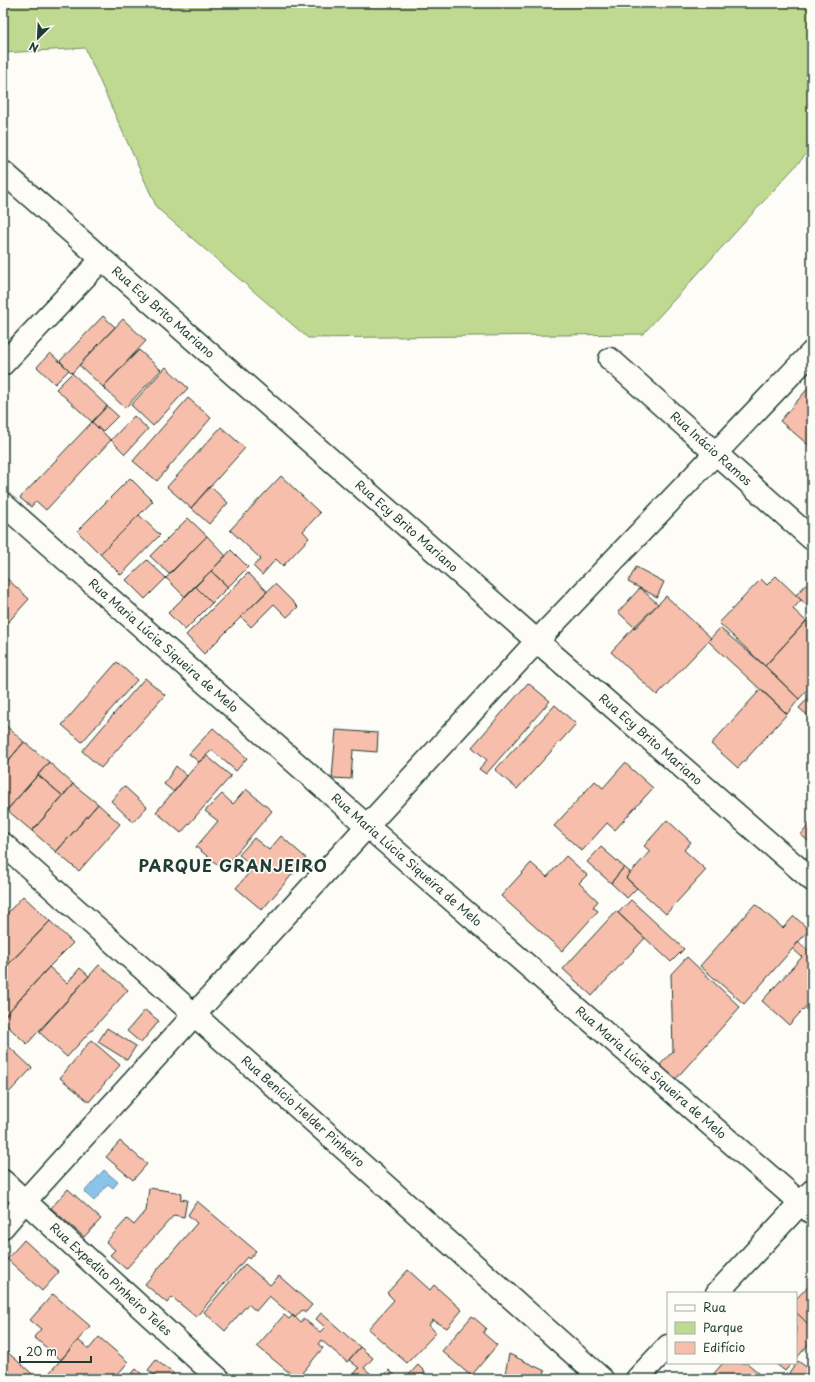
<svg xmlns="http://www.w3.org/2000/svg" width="815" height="1382" viewBox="0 0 815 1382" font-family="'Playpen Sans',sans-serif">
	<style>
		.green { fill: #c0d990; stroke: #708b62 }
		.water { fill: #8bc4ea; stroke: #608ea1 }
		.building { fill: #f6beab; stroke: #1f3d34 }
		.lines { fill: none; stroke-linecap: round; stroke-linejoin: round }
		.minor-casing { stroke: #1f3d34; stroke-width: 25 }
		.minor { stroke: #fdfcf7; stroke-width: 22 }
		.labels { text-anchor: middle; stroke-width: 3.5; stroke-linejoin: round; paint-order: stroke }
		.street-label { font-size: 12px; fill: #1f3d34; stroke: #fdfcf7 }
		.district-label { font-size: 16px; font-weight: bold; letter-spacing: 1px; fill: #1f3d34; stroke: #fdfcf7 }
	</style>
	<rect width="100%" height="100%" fill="#fdfcf7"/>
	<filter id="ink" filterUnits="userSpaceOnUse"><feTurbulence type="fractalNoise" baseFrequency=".025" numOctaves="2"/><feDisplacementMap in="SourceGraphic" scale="8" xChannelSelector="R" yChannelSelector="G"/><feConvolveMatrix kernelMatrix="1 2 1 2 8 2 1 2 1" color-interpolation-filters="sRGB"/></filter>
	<g filter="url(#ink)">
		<!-- green -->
		<path class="green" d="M3,3H812V148L643,334L308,338L157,208L85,48L3,53Z"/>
		<!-- water -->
		<path class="water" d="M104,1170L118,1182L113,1188L108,1184L94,1201L84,1192Z"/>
		<!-- building -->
		<path class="building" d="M103,316L115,327L72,373L60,361Z
			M123,319L146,341L103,387L79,365Z
			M139,350L161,370L125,408L103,387Z
			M50,353L69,370L55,384L37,367Z
			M166,367L188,388L153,426L131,405Z
			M72,373L107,406L92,422L56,389Z
			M810,386L812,388V448L780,421Z
			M188,398L211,418L157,481L133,461Z
			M107,406L118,416L102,432L92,422Z
			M134,416L148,429L125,454L111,440Z
			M92,422L111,440L46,510L36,501L31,507L20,498Z
			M221,427L245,448L191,508L167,487Z
			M281,476L320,513L303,531L309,538L283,566L276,559L262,575L253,566L261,559L230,530Z
			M130,478L153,501L100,554L77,531Z
			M210,486L228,503L209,524L191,508Z
			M139,515L160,535L121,575L100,554Z
			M188,518L207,536L169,574L150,556Z
			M207,536L226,556L185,597L166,578Z
			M231,550L248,567L228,587L211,571Z
			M147,560L166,578L145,599L126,580Z
			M636,567L664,582L657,597L628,582Z
			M211,571L228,587L212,603L195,586Z
			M248,573L267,591L204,654L186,635Z
			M3,575L29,599L3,628Z
			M776,576L801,600L793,609L806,621L765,666L719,623L761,579L767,585Z
			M812,578V610L796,595Z
			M275,584L298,607L287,617L274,604L251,627L241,617Z
			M195,586L212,603L185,630L168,613Z
			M640,588L658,604L634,627L618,612Z
			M666,596L711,638L657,695L611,652L634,627L635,628Z
			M812,615V685L799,699L765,666Z
			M720,628L765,666L799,699L787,714L708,641Z
			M117,662L137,680L82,742L62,725Z
			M145,678L165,695L101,768L82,751Z
			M528,683L550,701L486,774L479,769L487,760L472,747Z
			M761,689L787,714L738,768L711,744Z
			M812,694V719L799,708Z
			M555,705L576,724L517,789L495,770Z
			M3,723L24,742L3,767Z
			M213,728L247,758L236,771L212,750L199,762L189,754Z
			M336,730L378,733L377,752L353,750L351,779L332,778Z
			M24,742L49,762L7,810L3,806V767Z
			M207,756L231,776L181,833L156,812L199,762Z
			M49,762L73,784L63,796L38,775Z
			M625,763L653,788L615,830L607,823L582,851L554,826L595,781L603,788Z
			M176,766L187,776L174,792L164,784Z
			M38,775L63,796L32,831L7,810Z
			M73,784L98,804L56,852L32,831Z
			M124,786L147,807L133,822L111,801Z
			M246,789L272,811L223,869L196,847L218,821L205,811L222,794L233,804Z
			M98,804L120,824L79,871L56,852Z
			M667,820L691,842L684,850L706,870L666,914L626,878L650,851L644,846Z
			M812,820V844L801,835Z
			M281,836L306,858L262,910L236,888L254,867L239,855L254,838L269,850Z
			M601,847L624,867L611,883L587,862Z
			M566,856L587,875L579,883L598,901L593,907L598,911L562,951L501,896L531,863L547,877Z
			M624,867L630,872L626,878L637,888L627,898L611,883Z
			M23,896L50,921L3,970V918Z
			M631,900L684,949L671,962L618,913Z
			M755,904L783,928L794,916L809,930L744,1004L700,966Z
			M616,911L645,938L592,996L563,969Z
			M50,921L73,943L49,967L3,1018V993L9,986L3,981V970Z
			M798,942L807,950L812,945V1000L789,1025L762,1001L802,957L793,949Z
			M687,957L740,1007L673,1082L657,1068L673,1051L671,974Z
			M99,965L128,990L67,1057L39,1032Z
			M49,967L67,983L80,968L89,976L27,1044L3,1022V1018Z
			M145,1010L159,1021L141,1043L127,1031Z
			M107,1028L136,1046L127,1060L98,1042Z
			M91,1040L120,1065L89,1102L60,1078Z
			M3,1041L32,1068L3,1099Z
			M120,1141L147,1164L133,1180L106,1157Z
			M149,1188L182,1193L180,1199L187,1200L184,1217L174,1215L126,1269L110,1255L115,1250L106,1242L127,1219L134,1225L146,1211Z
			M68,1189L101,1219L84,1237L51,1208Z
			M197,1201L256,1251L249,1259L247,1257L196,1317L172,1297L167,1303L145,1284L197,1223L188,1215Z
			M24,1240L59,1272L42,1291L7,1259Z
			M245,1264L270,1285L279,1276L312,1305L306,1312L302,1310L295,1318L269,1296L256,1311L248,1304L225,1331L204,1312Z
			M408,1270L430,1290L434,1285L462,1310L447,1328L433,1320L429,1325L436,1333L407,1363L368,1329L394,1300L387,1293Z
			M812,1282V1328L796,1312V1299Z
			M53,1294L90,1326L61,1360L34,1337L41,1329L30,1320Z
			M796,1312L812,1328V1340L796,1359Z
			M321,1313L360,1347L347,1362L321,1340L318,1344L323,1348L297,1379L257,1346L284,1315L289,1319L293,1315L300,1322L304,1319L320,1332L325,1327L316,1319Z
			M472,1316L486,1328L483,1333L497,1345L471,1376L442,1351Z
			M99,1337L128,1362L114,1379H44L78,1340L89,1349Z
			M360,1347L373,1358L364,1368L377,1379H350L359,1368L349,1360Z
			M6,1351L38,1379H16L3,1368V1355Z
			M509,1354L545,1371L542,1379H504Z
			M156,1360L174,1374L170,1379H160L148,1370Z
			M798,1361L812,1371V1379L786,1378Z
			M723,1363H747L766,1379H709Z
			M775,1363H792L785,1371Z
			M418,1365L425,1372L423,1374L429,1379H405Z
			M4,1369L16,1379H3Z
			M136,1369L147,1379H127Z
			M389,1370L399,1379H383L382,1378Z"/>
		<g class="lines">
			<!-- minor casing -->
			<g class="minor-casing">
				<g id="minor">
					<path id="s1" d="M3,172L537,641L812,880"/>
					<path id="s2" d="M610,359L812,539"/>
					<path d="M3,364L102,259"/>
					<path id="s3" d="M3,504L367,826L812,1213"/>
					<path id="s4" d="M3,844L602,1379"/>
					<path id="s5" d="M3,1181L219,1379"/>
					<path d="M3,1227L25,1201L194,1015L537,641L812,352"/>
					<path d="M717,1293L812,1191"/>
					<path d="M637,1379L668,1346"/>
				</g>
			</g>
			<!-- minor -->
			<use href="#minor" class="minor"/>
		</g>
	</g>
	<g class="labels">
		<!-- street labels -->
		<g class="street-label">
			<text dy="4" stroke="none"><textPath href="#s1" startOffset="213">Rua Ecy Brito Mariano</textPath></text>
			<text dy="4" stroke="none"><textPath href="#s2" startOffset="135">Rua Inácio Ramos</textPath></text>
			<text dy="4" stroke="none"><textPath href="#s1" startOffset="537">Rua Ecy Brito Mariano</textPath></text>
			<text dy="4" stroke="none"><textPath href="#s3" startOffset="214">Rua Maria Lúcia Siqueira de Melo</textPath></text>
			<text dy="4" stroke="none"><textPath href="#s1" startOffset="861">Rua Ecy Brito Mariano</textPath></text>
			<text dy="4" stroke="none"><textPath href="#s3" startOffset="538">Rua Maria Lúcia Siqueira de Melo</textPath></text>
			<text dy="4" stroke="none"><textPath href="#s3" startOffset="862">Rua Maria Lúcia Siqueira de Melo</textPath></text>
			<text dy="4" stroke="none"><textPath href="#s4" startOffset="402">Rua Benício Helder Pinheiro</textPath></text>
			<text dy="4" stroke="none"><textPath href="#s5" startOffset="146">Rua Expedito Pinheiro Teles</textPath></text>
		</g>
		<!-- district labels -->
		<g class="district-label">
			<text x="233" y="872">PARQUE GRANJEIRO</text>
		</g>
	</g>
	<!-- margin -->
	<rect width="815" height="1382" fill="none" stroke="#fdfcf7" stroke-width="16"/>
	<rect x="8" y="8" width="799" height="1366" fill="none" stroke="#1f3d34" stroke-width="1.5" filter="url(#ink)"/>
	<!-- legend -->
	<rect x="667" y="1292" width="130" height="72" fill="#fdfcf7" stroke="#a4b0a9"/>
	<rect x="675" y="1305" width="20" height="6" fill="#fdfcf7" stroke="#a4b0a9"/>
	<text x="703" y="1312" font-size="12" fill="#1f3d34">Rua</text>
	<rect x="675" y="1322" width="20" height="12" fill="#c0d990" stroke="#a4b0a9"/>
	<text x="703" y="1332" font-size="12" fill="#1f3d34">Parque</text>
	<rect x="675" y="1342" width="20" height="12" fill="#f6beab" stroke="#a4b0a9"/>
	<text x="703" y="1352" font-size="12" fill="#1f3d34">Edifício</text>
	<!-- north arrow -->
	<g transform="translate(38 38) rotate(204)" stroke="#fdfcf7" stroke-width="3" paint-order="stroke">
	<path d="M0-3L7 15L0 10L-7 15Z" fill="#1f3d34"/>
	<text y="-6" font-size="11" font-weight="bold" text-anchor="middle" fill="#1f3d34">N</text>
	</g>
	<!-- scale -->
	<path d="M20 1356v6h71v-6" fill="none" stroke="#1f3d34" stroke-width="2"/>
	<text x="26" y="1356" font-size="12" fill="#1f3d34" stroke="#fdfcf7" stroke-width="3" paint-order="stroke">20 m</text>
</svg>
